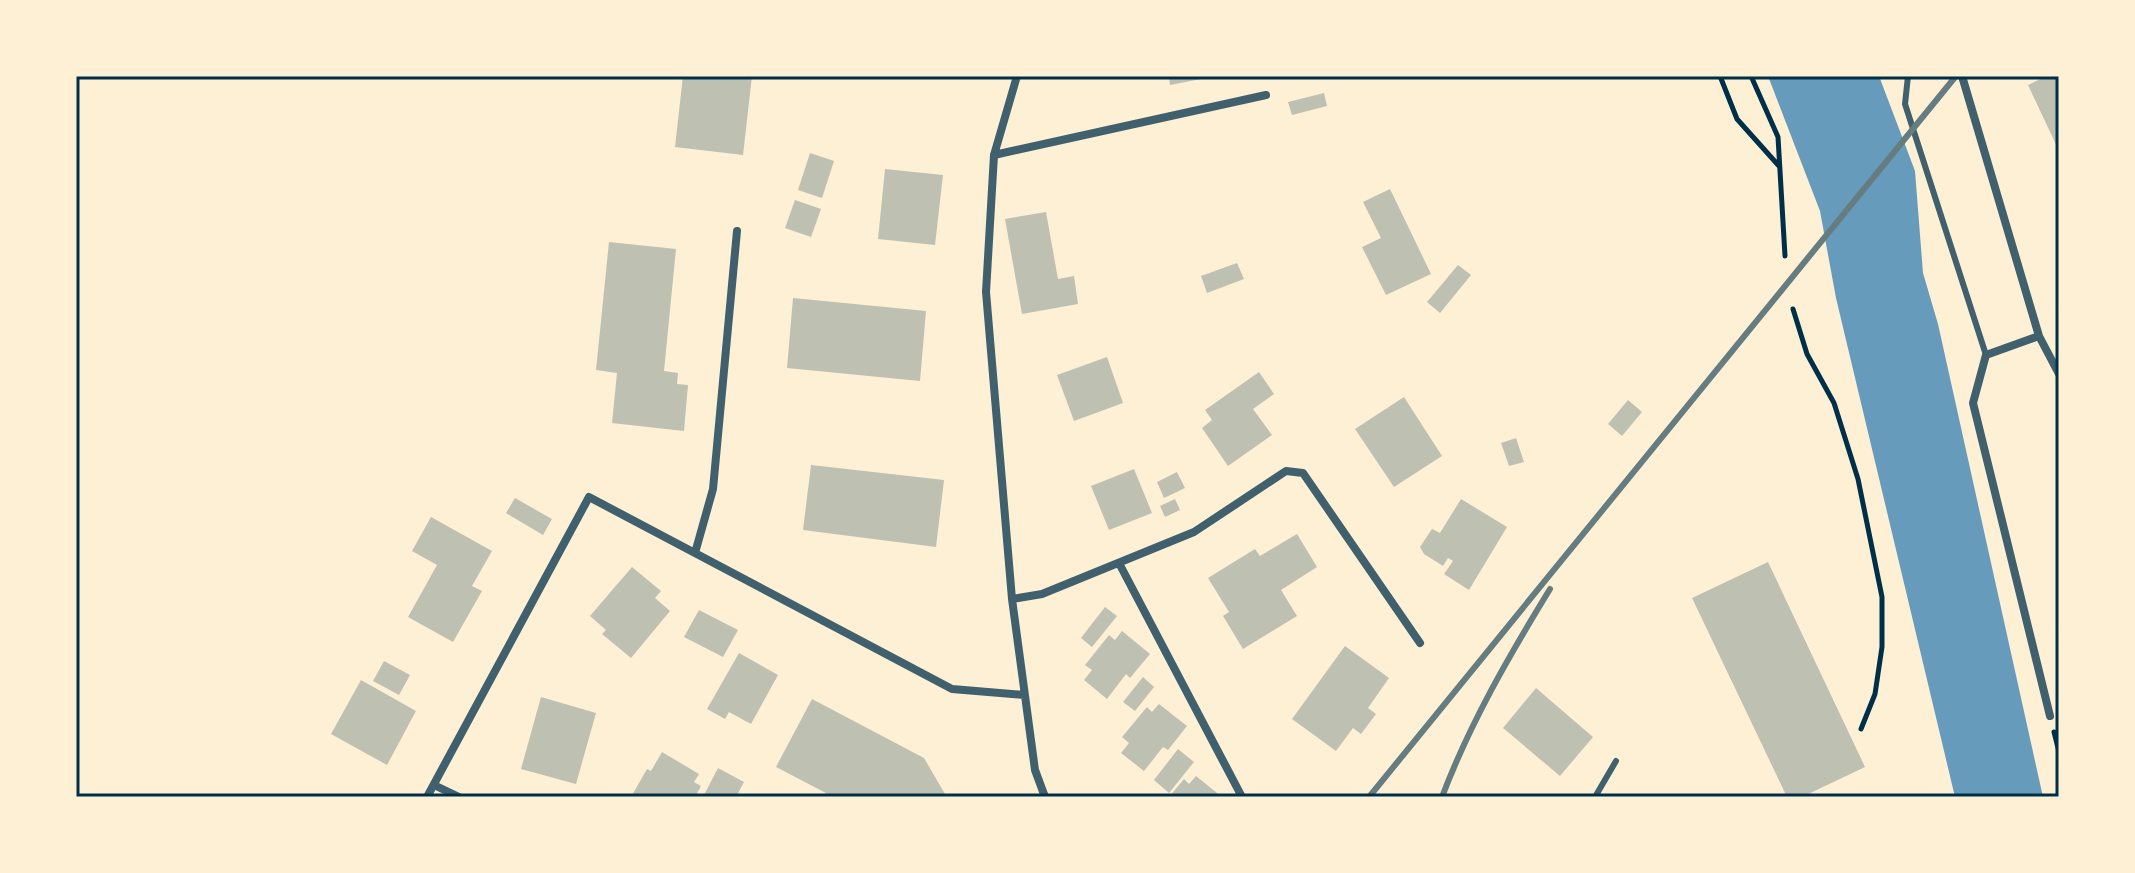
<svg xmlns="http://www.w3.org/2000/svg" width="2135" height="873" viewBox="0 0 2135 873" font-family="Jost,sans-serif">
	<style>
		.water { fill: #669bbc }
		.building { fill: #bec0b2 }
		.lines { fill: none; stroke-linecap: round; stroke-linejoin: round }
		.path { stroke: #003049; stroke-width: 5 }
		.service { stroke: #3f606c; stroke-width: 6 }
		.minor { stroke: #3f606c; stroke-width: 8 }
		.rail { stroke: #657d81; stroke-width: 6 }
		.neatline { fill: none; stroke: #003049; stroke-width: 3 }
	</style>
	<rect width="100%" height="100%" fill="#fdf0d5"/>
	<!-- water -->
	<path class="water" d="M1768,76H1879L1915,171L1923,273L1938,324L2043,797H1955L1836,298L1820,211Z"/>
	<!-- building -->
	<path class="building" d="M683,76H752L743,155L675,147Z
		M1169,76H1201V79L1170,85Z
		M2047,76H2059V151L2028,85Z
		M1324,93L1327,106L1292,115L1288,102Z
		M810,153L834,161L822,198L798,190Z
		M885,169L943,175L935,245L878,239Z
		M1390,189L1431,274L1386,295L1362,247L1381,238L1363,202Z
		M795,200L821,209L811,237L785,228Z
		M1046,212L1058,279L1074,276L1078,304L1022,314L1005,219Z
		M609,242L676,249L664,371L678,373L677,384L688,385L684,431L612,423L617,373L596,370Z
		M1237,263L1244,279L1207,293L1201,276Z
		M1458,265L1471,275L1440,313L1427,302Z
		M793,298L926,311L920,381L787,368Z
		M1107,357L1123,403L1074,421L1057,375Z
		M1259,372L1274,394L1253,409L1272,435L1228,466L1202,428L1212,420L1205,410Z
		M1404,397L1442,456L1394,487L1355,429Z
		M1628,400L1642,412L1622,436L1608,424Z
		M1516,438L1524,462L1509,466L1501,443Z
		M811,465L944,480L936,547L803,530Z
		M1134,469L1152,513L1109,530L1091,486Z
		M1177,472L1185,488L1164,498L1157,482Z
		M515,498L552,519L543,535L506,513Z
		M1175,499L1180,510L1165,517L1160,506Z
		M1461,499L1507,527L1469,590L1444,574L1453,561L1448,558L1443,566L1424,554L1420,547L1432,529L1440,533Z
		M431,517L492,551L472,586L482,591L453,642L408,617L437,565L412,551Z
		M1297,534L1317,567L1281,590L1297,616L1243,649L1223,616L1229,612L1208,578L1255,549L1260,556Z
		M1768,562L1865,767L1802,797H1787L1692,598Z
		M632,567L661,591L655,598L670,611L631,658L602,634L606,630L590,616Z
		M1105,607L1117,616L1092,647L1081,638Z
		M699,610L738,630L723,657L684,637Z
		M1122,631L1150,654L1130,678L1126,674L1107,699L1084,680L1092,670L1085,665L1109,635L1115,640Z
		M1345,646L1389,678L1368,708L1376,714L1361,734L1353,728L1336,751L1292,719Z
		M739,653L778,675L751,724L729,712L725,719L707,709Z
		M384,661L410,675L399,695L373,681Z
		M1143,677L1154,687L1135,711L1123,702Z
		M361,680L416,711L387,765L331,734Z
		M1536,688L1593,737L1560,776L1503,728Z
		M541,697L596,713L576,784L521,769Z
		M812,699L924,758L945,794L940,797H824L826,793L776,767Z
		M1159,704L1187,726L1168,750L1163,747L1144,771L1121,753L1129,743L1122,737L1147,707L1152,712Z
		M1178,749L1194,762L1169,793L1154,780Z
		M662,752L699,774L694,782L701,786L695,797H631L647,769L651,771Z
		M718,768L744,782L736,797H703Z
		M1196,776L1222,797H1169L1184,779L1189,784Z"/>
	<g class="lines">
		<!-- path -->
		<path class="path" d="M1720,76L1737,119L1779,166
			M1751,76L1778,137L1785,256
			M1793,309L1807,354L1834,403L1858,479L1882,597V647L1875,694L1861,729
			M2054,732L2059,752"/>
		<!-- service -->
		<path class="service" d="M1908,76L1905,104L1986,355
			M1595,797L1616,761"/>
		<!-- minor -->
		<path class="minor" d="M1017,76L994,155L986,292L1012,599L1035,770L1045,797
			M1962,76L2039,336L2059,374
			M994,155L1266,95
			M2039,336L1986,355L1973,403L2050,716
			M695,553L713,489L737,231
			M1120,565L1242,797
			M1012,599L1042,594L1194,532L1286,471L1303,473L1420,643
			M434,785L459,797
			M427,797L589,497L952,689L1024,695"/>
		<!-- rail -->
		<path class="rail" d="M1369,797L1956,76
			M1442,797C1470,723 1509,656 1550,589"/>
	</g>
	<!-- border -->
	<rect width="2135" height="873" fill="none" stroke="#fdf0d5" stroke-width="156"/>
	<rect x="78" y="78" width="1979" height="717" class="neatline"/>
</svg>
